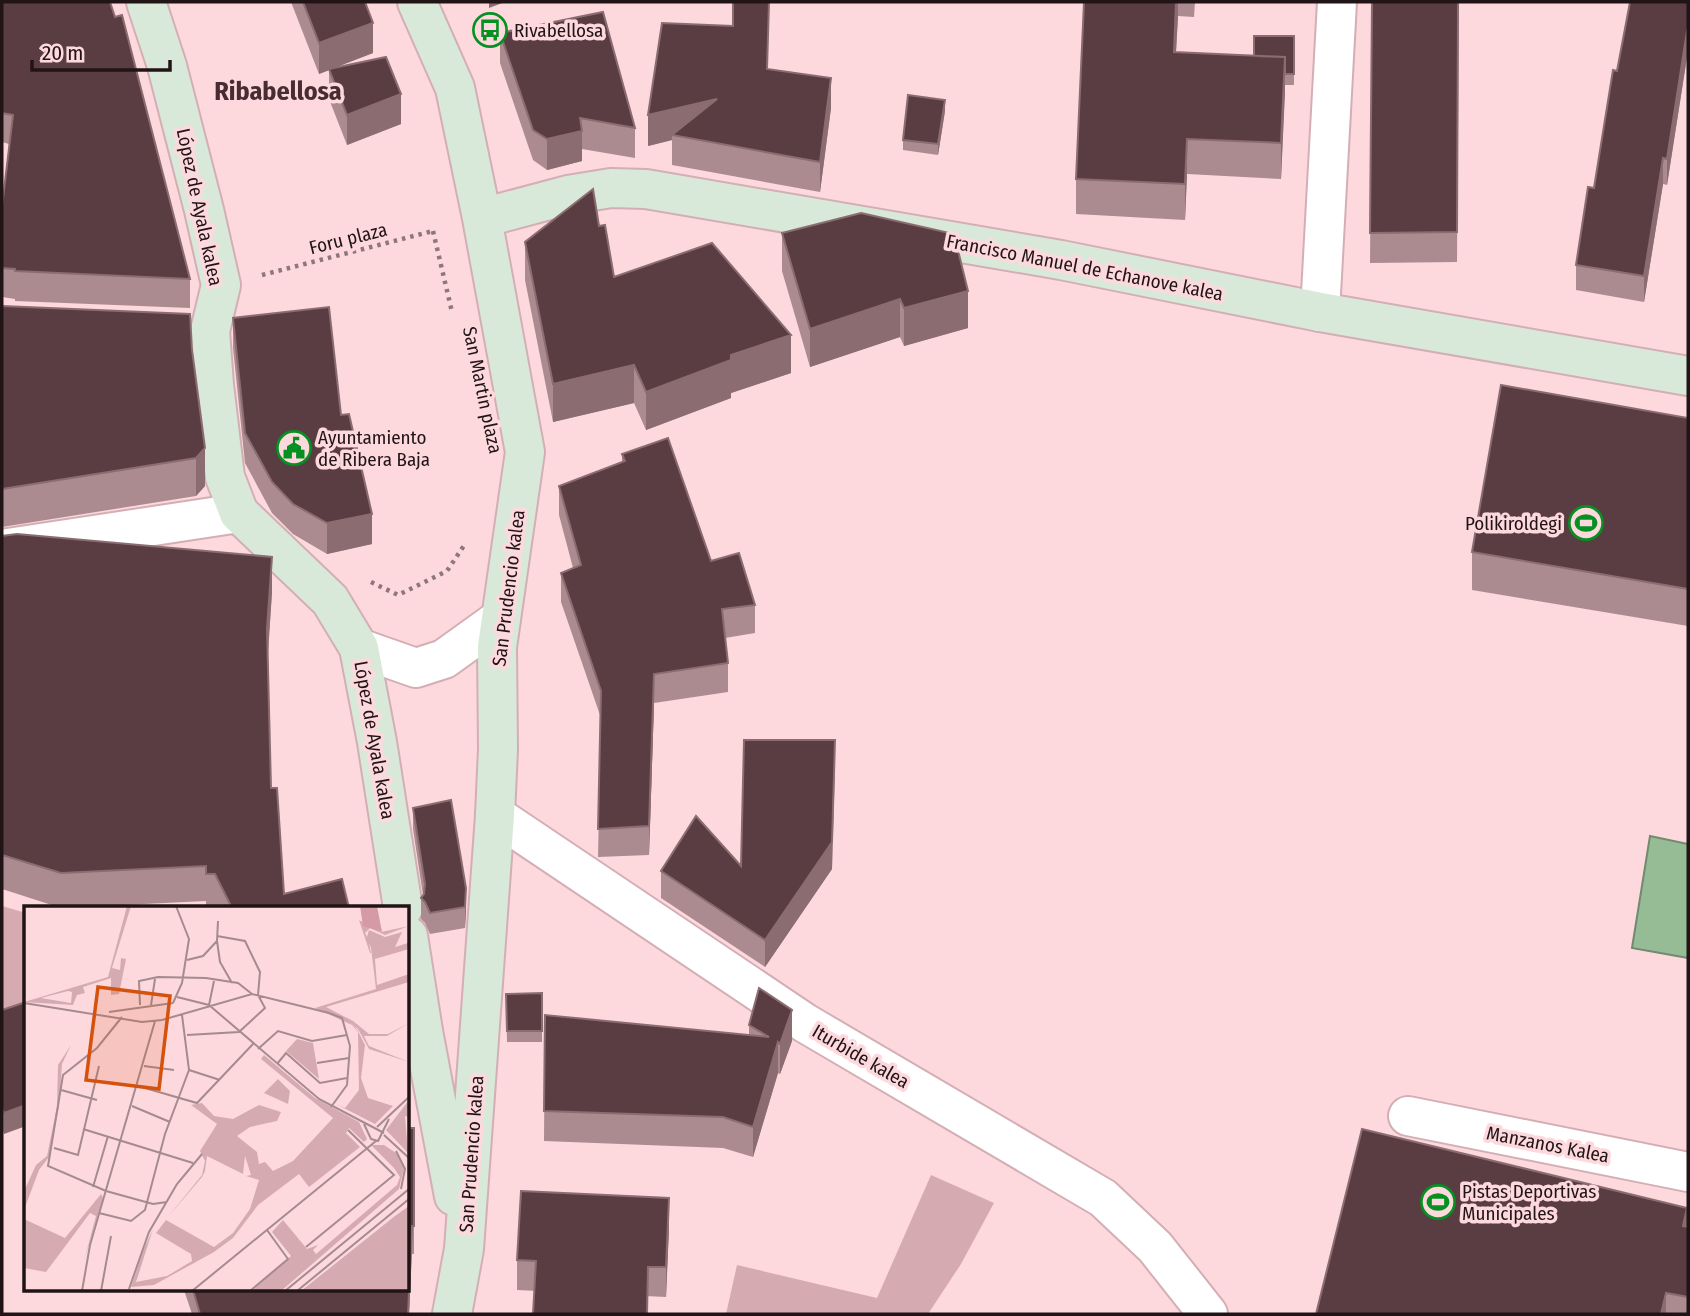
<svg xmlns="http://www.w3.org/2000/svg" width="1690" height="1316" viewBox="0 0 1690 1316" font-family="'Fira Sans Condensed',sans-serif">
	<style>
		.grass { fill: #d6aab1 }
		.water { fill: #95bc95; stroke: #728a6f; stroke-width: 2 }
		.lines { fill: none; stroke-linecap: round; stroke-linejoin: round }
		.street-casing { stroke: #d3afb5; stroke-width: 42 }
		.secondary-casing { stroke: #d3afb5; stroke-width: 42 }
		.path { stroke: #8e767a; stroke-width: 4.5; stroke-dasharray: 3.5 5; stroke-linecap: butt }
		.street { stroke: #fff; stroke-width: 38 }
		.secondary { stroke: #d9e9d9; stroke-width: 38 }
		.wall { fill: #ac8b90 }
		.shaded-wall { fill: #8b6c71 }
		.building { fill: #5a3d42; stroke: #8b6c71; stroke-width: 2 }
		.labels { text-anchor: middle; stroke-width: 7; stroke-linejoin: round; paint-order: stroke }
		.poi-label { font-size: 19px; fill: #201416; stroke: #fdd9de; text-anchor: start }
		.street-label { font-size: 19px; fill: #201416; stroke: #fdd9de }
		.district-label { font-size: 26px; font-weight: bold; fill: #472c31; stroke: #fdd9de }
		.inset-road { fill: none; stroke: #a58a8e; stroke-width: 2 }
		.view { fill: #d4520d; fill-opacity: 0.15; stroke: #d4520d; stroke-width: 3.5 }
		.inset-edge { fill: none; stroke: #201416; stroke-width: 3.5 }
	</style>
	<rect width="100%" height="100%" fill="#fdd9de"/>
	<!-- grass -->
	<path class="grass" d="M2,906L26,913V1023L2,1031Z
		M931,1175L994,1203L961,1264L928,1314H726L737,1265L877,1298Z"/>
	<!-- water -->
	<path class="water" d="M1650,836L1688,844V958L1632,948Z"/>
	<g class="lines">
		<!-- street casing -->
		<g class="street-casing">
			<path id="street" d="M1320,312L1337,2
				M2,549L239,513
				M359,648L416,668L444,659L501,618
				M495,815L805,1023L1103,1198L1155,1247L1208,1314
				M1408,1116L1688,1172"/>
		</g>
		<!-- secondary casing -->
		<g class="secondary-casing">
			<path id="secondary" d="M146,2L167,66L204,210L221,285L210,331L214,385L225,477L239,513L330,600L359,648L377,742L403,908
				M417,2L455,88L482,218L525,452L497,647L498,749L495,815L464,1249L452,1314
				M482,218L568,195L611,188L646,189L1061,260L1320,312L1688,376
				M408,936L423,1031L454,1196"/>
		</g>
		<!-- path -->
		<path class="path" d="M433,231L452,312
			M262,275L433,231
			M371,582L398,595L447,571L465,544"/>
		<!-- street -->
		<use href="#street" class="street"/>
		<!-- secondary -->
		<use href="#secondary" class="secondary"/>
	</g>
	<!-- wall -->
	<path class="wall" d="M2,2L190,279V308L15,301V299L2,297V207L9,144L2,142Z
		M291,2H365L373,53L335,67L401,124L347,145L329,99V70L319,74Z
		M1084,2H1195L1194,17L1178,16L1176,52L1254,56L1294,36V85H1285L1281,179L1187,174L1185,220L1076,214V179Z
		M1372,2H1459L1457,262L1370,263Z
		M1688,2V58L1687,57L1667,185L1663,184L1644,302L1576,290V265L1594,188L1617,71Z
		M500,33L635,128V158L582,149V161L547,170L533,160L500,63Z
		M768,69L831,108L820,192L672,165V140L648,146Z
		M945,111L938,155L903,150V140Z
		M599,226L614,277L791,373L731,393V398L646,430L634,403L553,422L525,280V242Z
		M782,233L968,328L904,346L900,337L810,367L782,271Z
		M2,306L192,350L205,486L196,496L2,527Z
		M233,318L341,415L372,544L327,554L293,534L272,513L245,463L233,348Z
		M1688,418V626L1472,590V552Z
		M622,454L711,561L755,605V633L725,638L728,663V692L654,703L649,855L598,857L601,718L561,602V573L573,568L559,515V486L622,462Z
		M2,536L272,592L268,655L271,788L284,894L349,908H206V901L61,908L2,889Z
		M835,767L832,869L765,967L661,898V871L741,866Z
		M413,808L466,909L465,928L430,934L425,923L421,919V898L423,895L413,829Z
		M542,993V1042H507L506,994Z
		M26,1002L4,1134L2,1129V1010Z
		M545,1015L749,1035V1025L792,1041L780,1074L778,1073L753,1157L723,1148L544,1141Z
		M414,1128V1254H412L409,1314H192L184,1290H408Z
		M1687,1227L1688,1314H1316Z
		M669,1228L666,1297L517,1290V1260Z"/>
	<!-- shaded-wall -->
	<path class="shaded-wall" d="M489,2H505L489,8Z
		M1176,2H1178V16L1174,87V52Z
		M373,23V53L319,74V43Z
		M1687,31V57L1667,185V159Z
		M1285,57V93L1281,179V143Z
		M831,78V108L820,192V162Z
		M401,94V124L347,145V115Z
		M717,99L672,135V140L648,146V115Z
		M945,100V111L938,155V144Z
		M582,131V161L547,170V139Z
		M1187,139V174L1185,220V184Z
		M1663,158V184L1644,302V276Z
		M968,291V328L904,346V308Z
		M900,299V337L810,367V329Z
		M791,335V373L731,393V398L646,430V392L731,355Z
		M634,365V403L553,422V384Z
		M205,448V486L196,496V458Z
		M372,514V544L327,554V523Z
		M272,557V592L267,664V629Z
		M654,674V703L649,855V826Z
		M835,740L832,869L765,967V940Z
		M466,888V909L465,928V907Z
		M792,1010V1041L780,1074V1044Z
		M778,1042V1073L753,1157V1127Z
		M26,1105V1126L4,1134V1113Z
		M669,1198V1228L666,1297V1267Z
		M1687,1208V1241L1683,1226Z
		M412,1226L409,1314H408Z
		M1666,1293V1314H1661Z"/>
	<!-- building -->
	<path class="building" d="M2,2H110L115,17L122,15L190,279L15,271V269L2,268V207L13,115L2,113Z
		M303,2H365L373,23L319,43Z
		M733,2H769L767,69L831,78L820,162L672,135L717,99L648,115L662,23L733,26Z
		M1084,2H1176L1174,52L1285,57L1281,143L1187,139L1185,184L1076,179Z
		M1372,2H1458L1457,232L1370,233Z
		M1630,2H1688V32L1687,31L1667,159L1663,158L1644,276L1576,265L1588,187L1594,188L1613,70L1617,71Z
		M603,12L635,128L580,118L582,131L547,139L533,130L500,33Z
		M1254,36H1294V74H1285V57L1254,56Z
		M386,57L401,94L347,115L329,69Z
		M908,95L945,100L938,144L903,140Z
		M593,189L599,226L605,225L614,277L712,243L791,335L731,355V360L646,392L634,365L553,384L525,242Z
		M861,213L954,234L968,291L904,308L900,299L810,329L782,233Z
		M2,306L190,314L192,350L205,448L196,458L2,489Z
		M329,307L341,415L349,414L372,514L327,523L293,504L272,482L245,433L233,318Z
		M1501,385L1688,418V589L1472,552Z
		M668,438L711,561L739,553L755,605L722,609L728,663L654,674L649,826L598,829L601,691L561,573L581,565L559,486L625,461L622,454Z
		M17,534L272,557L267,629L271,788H277L284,894L342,879L349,908H232L215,874H206V866L61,873L2,855V536Z
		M744,740H835L832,842L765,940L661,871L696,816L741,866Z
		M451,800L466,888L465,907L430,913L425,902L421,898L424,894L425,884L413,808Z
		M759,988L792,1010L780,1044L778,1042L753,1127L723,1117L544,1111L545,1015L769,1037L749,1025Z
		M542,993V1031H507L506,994Z
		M26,1002V1105L4,1113L2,1108V1010Z
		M408,1128H414V1226H412L408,1314H200L193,1290H408Z
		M1362,1129L1687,1208L1683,1226L1688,1227V1297L1666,1293L1661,1314H1316Z
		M521,1191L669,1198L666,1267H648L647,1314H533L536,1261L517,1260Z"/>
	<!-- icons -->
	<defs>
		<g id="bus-ring" transform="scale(1.75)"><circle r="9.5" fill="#fdd9de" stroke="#069022" stroke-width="1.5"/><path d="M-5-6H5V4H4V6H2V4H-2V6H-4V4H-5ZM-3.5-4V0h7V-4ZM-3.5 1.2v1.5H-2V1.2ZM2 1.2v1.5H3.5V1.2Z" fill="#069022"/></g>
		<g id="civic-ring" transform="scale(1.75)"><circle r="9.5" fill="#fdd9de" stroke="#069022" stroke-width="1.5"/><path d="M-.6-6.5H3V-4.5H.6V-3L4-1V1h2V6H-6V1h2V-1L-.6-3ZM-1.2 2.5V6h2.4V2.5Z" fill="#069022"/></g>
		<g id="stadium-ring" transform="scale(1.75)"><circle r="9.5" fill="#fdd9de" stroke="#069022" stroke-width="1.5"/><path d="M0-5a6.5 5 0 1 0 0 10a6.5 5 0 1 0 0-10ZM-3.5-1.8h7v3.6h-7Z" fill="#069022"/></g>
	</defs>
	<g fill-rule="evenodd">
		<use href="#bus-ring" x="490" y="30"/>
		<use href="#civic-ring" x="294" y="448"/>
		<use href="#stadium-ring" x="1586" y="523"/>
		<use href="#stadium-ring" x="1438" y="1202"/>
	</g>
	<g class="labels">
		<!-- poi labels -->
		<g class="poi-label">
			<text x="514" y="37">Rivabellosa</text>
			<text x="318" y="444">Ayuntamiento<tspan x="318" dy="22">de Ribera Baja</tspan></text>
			<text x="1562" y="530" text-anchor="end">Polikiroldegi</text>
			<text x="1462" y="1198">Pistas Deportivas<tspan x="1462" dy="22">Municipales</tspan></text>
		</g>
		<!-- street labels -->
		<g class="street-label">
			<text transform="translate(200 207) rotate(78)" y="7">López de Ayala kalea</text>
			<text transform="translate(348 238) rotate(-14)" y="7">Foru plaza</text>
			<text transform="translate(1085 267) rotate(11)" y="7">Francisco Manuel de Echanove kalea</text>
			<text transform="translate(483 390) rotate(78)" y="7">San Martin plaza</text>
			<text transform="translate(508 588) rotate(-83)" y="7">San Prudencio kalea</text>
			<text transform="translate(375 740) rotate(80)" y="7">López de Ayala kalea</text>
			<text transform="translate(861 1056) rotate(30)" y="7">Iturbide kalea</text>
			<text transform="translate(1548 1144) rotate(11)" y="7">Manzanos Kalea</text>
			<text transform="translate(471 1154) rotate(-86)" y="7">San Prudencio kalea</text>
		</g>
		<!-- district labels -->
		<g class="district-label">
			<text x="278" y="100">Ribabellosa</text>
		</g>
	</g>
	<!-- overview -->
	<g transform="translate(24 906)">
		<rect width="385" height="385" fill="#fdd9de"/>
		<path d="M103,0H107L88,62L96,64L97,52L102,53L95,88L87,89V72L59,81L61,87L53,89L49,99L0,96L84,71ZM44,85L48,86L47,97L17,92ZM335,14L357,26L385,20L361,29L346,22L341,27L343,31L345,24L361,31L378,26L371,41L384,37L385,43L351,53L353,79L385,68V76L302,101L329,115L345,128H364L385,117L363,130H340L345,140L385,156L345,143L334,123L324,115L331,121L334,125L341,139L337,172L344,192L369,200L385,184L351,218L312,198L321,202L335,184L334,126L328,119L291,102L352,83L347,42L345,37L347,47H346ZM47,139L38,158L35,201L25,251L15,264L0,304L1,283L12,259L23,250L33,201L34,159ZM240,149L291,192L335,216L343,233L340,236L325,222L322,227L336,241L285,281L275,268L234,299L209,332L190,346L130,379L107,381L120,343L129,323L112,376L143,370L168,355L167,348L132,327L142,314L190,341L209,327L226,303L235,274L222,270L227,269L221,250L219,268L183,250L181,265L178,271L143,312L178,269L181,255L176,245L193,218L167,199L178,197L190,210L209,213L235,199L257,206L253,215L226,221L213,230L233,246L235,258L241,256L249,265L269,255L309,212L237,153ZM254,173L266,185L264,198L240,187ZM385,194V211L381,210L384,247L362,224ZM347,239H360L372,247L380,262L375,283L257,385H228L267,350L248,326L259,314L283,343L294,339L289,344L292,348L373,279L376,271L370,262ZM77,288L79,292L60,355L72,310L66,307L22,366L0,362V313L41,332ZM385,300V385H277L371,310Z" fill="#d6aab1" fill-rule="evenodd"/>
		<path d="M336,0H353L358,26L339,20Z" fill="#d49ba5"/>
		<path d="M273,133L289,137L295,173L262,145Z" fill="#d6aab1"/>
		<path class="inset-road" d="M193,30L221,35L236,66L234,89M193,35L196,56L208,77M163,54L179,50L193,35L194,15M153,91L185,99M0,97L118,116L138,114L228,88L305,107L318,112L326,140L323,179L307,201M149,97L158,77L165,33L152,0M116,99L115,75L134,71L182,72L214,77L228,88M127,99L131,73M185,99L295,193L360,227M185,99L190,75M85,106L149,97M98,111L73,142L39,169L24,260L82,285L129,298L143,296M163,129L215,126L241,102L234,89M234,143L254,125L288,135L323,129M293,157L325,152M253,158L262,147L296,177L323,172M120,160L150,164M165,164L196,174M114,180L173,197L229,138M37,184L73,194M108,200L146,216M340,218L347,233L354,235L365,213M353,221L385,191M59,223L169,257M360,229L385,252M30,242L54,249L75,160M372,245L381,263L377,283M69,281L84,230M75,307L107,315L121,304L141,228L165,164L158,109M282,341L370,269L324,224M105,383L125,326L153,278L178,248M58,385L66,339L131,115M77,385L87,330M95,385H123M168,385L352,235M226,385L264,353L243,324M261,385L385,283M273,385L385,293"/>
		<path class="view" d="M74,81L146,90L135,183L62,174Z"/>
		<rect width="385" height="385" class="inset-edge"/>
	</g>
	<!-- border -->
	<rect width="1690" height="1316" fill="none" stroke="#201416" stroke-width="7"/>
	<!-- scale -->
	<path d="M32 60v10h138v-10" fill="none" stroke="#201416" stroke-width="3.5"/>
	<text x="42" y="60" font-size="21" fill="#201416" stroke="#fdd9de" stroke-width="5" paint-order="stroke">20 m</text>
</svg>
